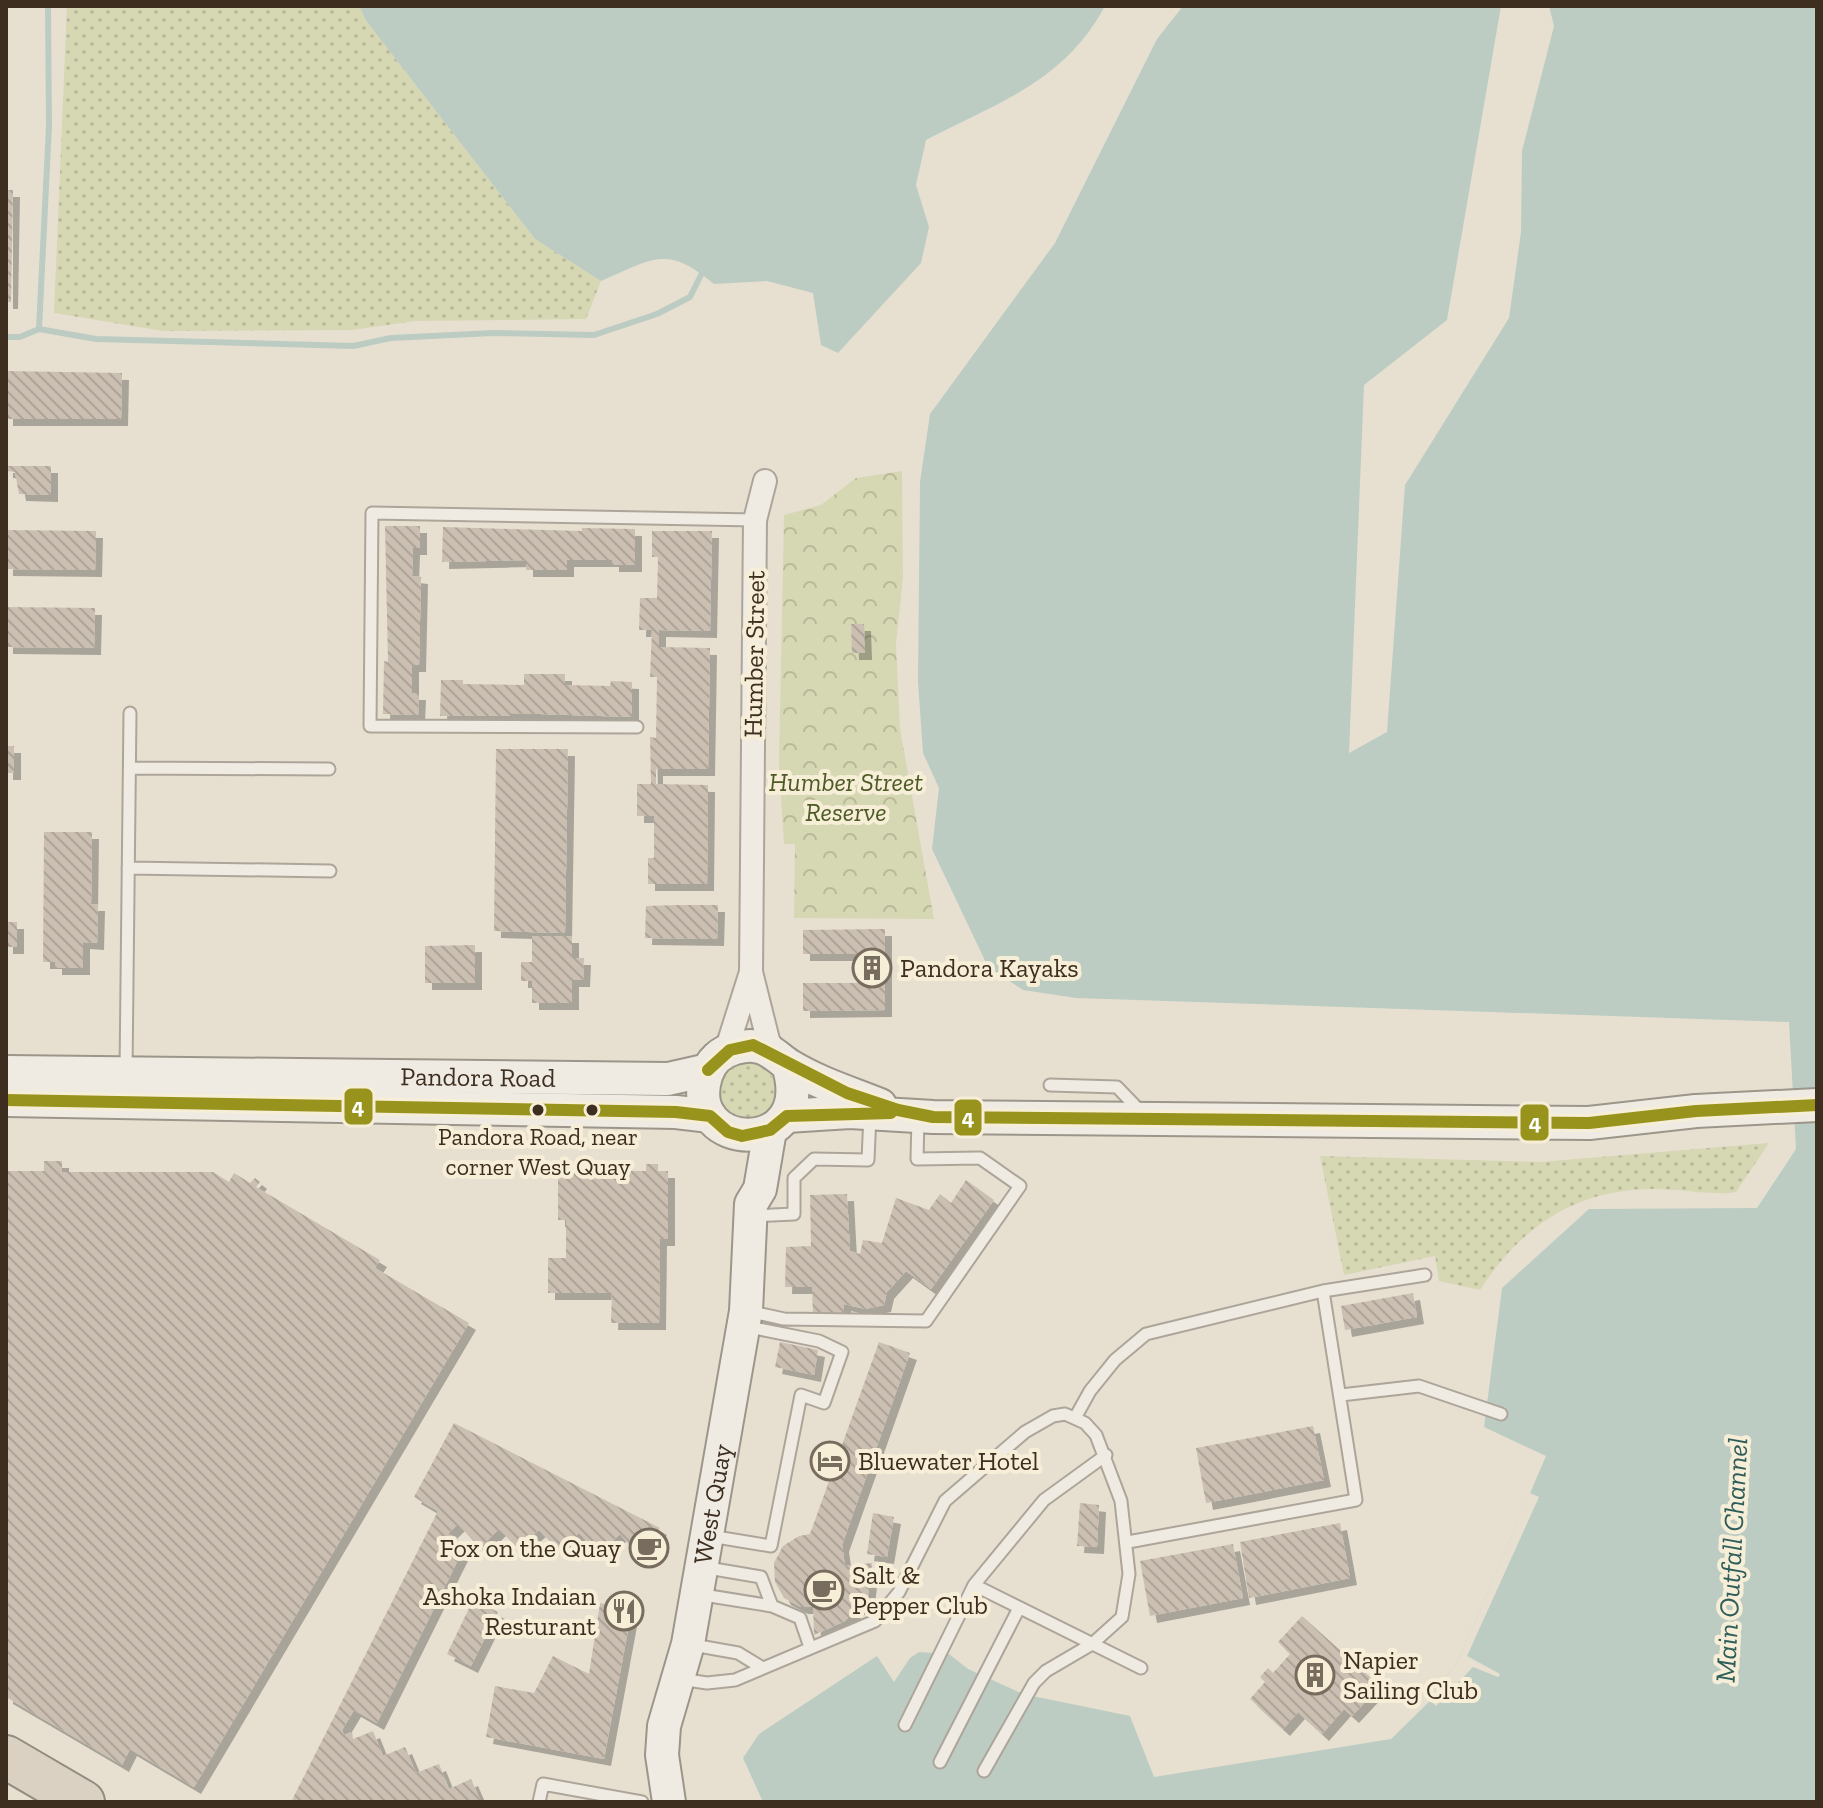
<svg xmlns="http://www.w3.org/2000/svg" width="1823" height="1808" viewBox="0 0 1823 1808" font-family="'Zilla Slab',serif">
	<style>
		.grass { fill: url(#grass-dots) }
		.park { fill: url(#park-crowns) }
		.water { fill: #bcccc2 }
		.pier { fill: #e7e0d1 }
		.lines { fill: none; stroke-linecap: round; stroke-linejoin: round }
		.stream { stroke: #bcccc2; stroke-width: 6 }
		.building { fill: url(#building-back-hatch); filter: url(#shadow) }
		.lane-casing { stroke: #ada599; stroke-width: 15 }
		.street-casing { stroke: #ada599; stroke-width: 26 }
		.secondary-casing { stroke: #9c958a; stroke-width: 36 }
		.highway-casing { stroke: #928b80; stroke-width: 46 }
		.lane { stroke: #efebe3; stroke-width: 11 }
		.street { stroke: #efebe3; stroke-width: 22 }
		.secondary { stroke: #efebe3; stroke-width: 32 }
		.highway { stroke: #dad1c2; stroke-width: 42 }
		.bus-1-casing { stroke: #f7eed8; stroke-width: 18 }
		.bus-1 { stroke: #98931c; stroke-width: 12 }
		.bus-dot { fill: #3d2e20; stroke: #f7eed8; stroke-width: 3 }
		.labels { text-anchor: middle; stroke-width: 8; stroke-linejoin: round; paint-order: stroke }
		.bus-label { font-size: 24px; fill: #3d2e20; stroke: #f7eed8 }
		.street-label { font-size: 26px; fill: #3d2e20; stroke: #f7eed8 }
		.park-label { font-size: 26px; font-style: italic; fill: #4d5a26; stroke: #f7eed8 }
		.poi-label { font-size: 26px; fill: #3d2e20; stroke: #f7eed8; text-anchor: start }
		.water-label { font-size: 28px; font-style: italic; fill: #2f5d5a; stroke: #f7eed8 }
		.line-badge { stroke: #f7eed8; stroke-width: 3 }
		.badge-label { font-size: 22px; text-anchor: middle; font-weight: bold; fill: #fff }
	</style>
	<defs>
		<pattern id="grass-dots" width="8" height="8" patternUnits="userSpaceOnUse" patternTransform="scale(2)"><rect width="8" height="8" fill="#d6d7b3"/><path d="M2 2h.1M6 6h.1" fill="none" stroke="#b9b99a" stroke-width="1.8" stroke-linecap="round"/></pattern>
		<pattern id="park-crowns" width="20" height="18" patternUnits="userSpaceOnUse" patternTransform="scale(2)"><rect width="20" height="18" fill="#d6d7b3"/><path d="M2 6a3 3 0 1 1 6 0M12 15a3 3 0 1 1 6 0" fill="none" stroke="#b9b99a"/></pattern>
		<pattern id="building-back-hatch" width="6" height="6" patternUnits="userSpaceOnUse" patternTransform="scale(2)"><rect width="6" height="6" fill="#cbbfb2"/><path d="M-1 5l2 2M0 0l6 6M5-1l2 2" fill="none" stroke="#afa499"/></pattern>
		<filter id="shadow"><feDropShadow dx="7" dy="7" stdDeviation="0" flood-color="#0004"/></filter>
	</defs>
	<rect width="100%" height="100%" fill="#e7e0d1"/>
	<!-- grass -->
	<path class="grass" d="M67,6H359L367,22L535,239L601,281L586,319L415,321L352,330L163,331L54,313Z
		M718 1091a29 29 0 1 1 58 0a29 29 0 1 1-58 0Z
		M1769,1143L1736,1192C1716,1196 1680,1189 1657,1189C1578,1188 1522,1225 1480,1290L1439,1281L1435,1256L1344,1275L1320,1156L1540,1162Z"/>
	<!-- park -->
	<path class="park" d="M902,471L903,577L896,644L900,729L934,919L794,918L795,844H784L779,764L784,515L821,505L856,478Z"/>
	<!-- water -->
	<path class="water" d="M359,6H1105C1064,82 999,102 926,140L916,185L929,227L921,263L838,353L821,345L813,293L767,281L714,284C666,244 653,259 601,281L535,239L367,22Z
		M1183,6H1501L1447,320L1364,385L1349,753L1387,732L1405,485L1509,318L1521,232L1522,151L1554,26L1549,6H1817V1802H763L743,1758L759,1734L877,1656L894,1682L910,1658L919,1652L949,1654L968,1669L1023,1694L1130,1716L1154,1777L1391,1739L1439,1692L1435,1688L1457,1664L1546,1456L1484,1427L1502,1288L1589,1209L1757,1208L1796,1149L1789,1022L1076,998L1023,990L988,967L932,849L939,788L923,753L918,682L920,482L930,414L1055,243L1157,39Z"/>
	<!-- pier -->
	<path class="pier" d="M1530,1493L1539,1497L1467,1656L1500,1674L1498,1677L1473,1667L1436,1706L1431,1701L1439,1691L1435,1688L1457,1664Z"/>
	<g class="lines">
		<!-- stream -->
		<path class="stream" d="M39,329L49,126L48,6
			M6,337H20L39,329L96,339L353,346L391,338L493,333L594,335L657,314L690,297L705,267"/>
	</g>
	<!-- building -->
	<path class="building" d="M6,190H13L11,302H6Z
		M6,371L122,373L121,419H6Z
		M6,466H51V495L19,494L15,472L6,471Z
		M385,526H420V548H413L412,576L421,577L419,665H412V693H419L418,715L383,714L384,661L388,662Z
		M443,527L582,531V528L635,529V565H612V560H567V570H526V560L442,562Z
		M6,530L96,531L95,570L6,569Z
		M652,531H712L710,631L659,630V647L710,648L708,769H656V784L708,785L707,884H648V858H654V816H637V784H651L650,737L656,738L657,677H650L652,630H639L640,598H657L658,557H652Z
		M6,607L95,608L94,648L6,647Z
		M851,624H864L865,653H852Z
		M524,674H565V685L610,686L611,681L632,682V717L510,713V716H440L441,680H463V684L524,685Z
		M6,746H14V773H6Z
		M496,749H568L565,933L494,931Z
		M44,832H92L91,904H98L97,943L83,942V968H55V962H43Z
		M679,905H718L717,939L645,938L646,906Z
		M6,922H17V947H6Z
		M885,929V1010L803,1011V983H858V954H803V930Z
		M532,936H572V958H584L583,980H572V1003H532V981H521V962H532Z
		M475,945V983H425V946Z
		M44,1161H62V1172H213L229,1182L234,1173L250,1183L255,1178L260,1182L256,1187L380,1260L375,1268L469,1323L194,1787L130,1749L122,1765L6,1697V1171H44Z
		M646,1164H658V1171H668V1239H660L659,1323H611L612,1293H548V1258H566V1220H558V1170L646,1171Z
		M966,1180L994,1200L931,1289L906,1271L887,1292L884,1305L865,1309L844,1304V1315H813L812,1287H785L786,1247L811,1246L810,1195L847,1194L850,1251L860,1254L863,1240L882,1243L896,1198L929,1210L940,1194L951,1203Z
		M1413,1293L1417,1317L1345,1330L1341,1306Z
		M780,1342L818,1350L814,1375L775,1367Z
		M879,1342L910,1353L842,1545L845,1566L872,1563L868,1597L845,1621L814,1635L813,1607H801L784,1598L775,1582L774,1563L783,1546L799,1536L810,1534Z
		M454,1423L660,1528L657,1532L662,1538L640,1558L620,1534L599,1554L579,1533L559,1551L539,1530L518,1548L499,1529L480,1548L458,1524L448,1534L458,1538L455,1545L463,1550L377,1723L354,1710L342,1730L344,1735L352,1732L353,1739L373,1731L383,1756L405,1747L416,1773L439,1764L449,1789L471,1779L481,1802H291L438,1511L414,1497Z
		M1313,1426L1324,1480L1206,1503L1196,1448Z
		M1080,1503L1099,1505L1097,1547L1077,1546Z
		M873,1513L894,1517L887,1557L867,1554Z
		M1340,1523L1350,1578L1249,1598L1240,1542Z
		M1233,1544L1243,1598L1150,1616L1140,1561Z
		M473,1600L498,1612L471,1666L447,1654Z
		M600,1603L632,1609L604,1759L486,1737L495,1686L534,1693L553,1656L589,1674Z
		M1302,1616L1380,1686L1352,1716L1344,1709L1322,1734L1298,1712L1283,1729L1250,1699L1265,1682L1260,1677L1268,1668L1273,1673L1290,1654L1278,1642Z"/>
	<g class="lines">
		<!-- lane casing -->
		<g class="lane-casing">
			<path id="lane" d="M637,727L370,726L372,513L755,520
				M130,768L329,769
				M128,868L330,871
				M126,1072L130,713
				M1050,1085L1117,1087L1142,1113
				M754,1216L794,1214V1178L814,1159L868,1160L870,1114
				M747,1311L784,1319L926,1321L1020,1186L980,1158L917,1159L918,1119
				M1341,1395L1419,1386L1501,1414
				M1075,1418L1090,1391L1115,1360L1146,1334L1323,1291L1425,1275
				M710,1536L771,1546L801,1395L824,1403L842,1352L819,1341L744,1326
				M1128,1542L1356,1500L1323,1291
				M702,1567L761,1577L772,1606L800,1618L810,1647
				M974,1585L1141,1668
				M697,1594L772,1606
				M693,1645L738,1653L761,1667
				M680,1679L707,1683L735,1680L875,1621L899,1592L945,1501L1025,1432L1053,1416L1065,1414L1085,1423L1096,1435L1121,1501L1129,1574L1122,1617L1092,1644L1046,1671L1034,1683L984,1771
				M905,1725L974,1585L1044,1500L1106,1455
				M940,1762L1019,1608
				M539,1802L543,1784L642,1802"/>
		</g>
		<!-- street casing -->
		<g class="street-casing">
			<path id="street" d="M751,972L768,1040L776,1055
				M726,1051L751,972L755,520L765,481"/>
		</g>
		<!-- secondary casing -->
		<g class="secondary-casing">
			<g id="secondary">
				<path d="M788,1065C818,1159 682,1153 706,1076C710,1061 721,1052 735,1048C743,1046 752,1045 759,1047C772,1050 780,1060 790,1066C818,1083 850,1093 880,1105"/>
				<path id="s1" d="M6,1072L668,1079L708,1070"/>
				<path d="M6,1100L676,1112L710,1116"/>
				<path d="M787,1116L850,1112L933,1117L1589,1123L1696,1111L1817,1105"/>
				<path id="s2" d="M669,1802L662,1755L664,1726L688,1644L746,1311L751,1204L760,1189L770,1130"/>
			</g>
		</g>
		<!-- highway casing -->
		<g class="highway-casing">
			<path id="highway" d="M6,1757L83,1802"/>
		</g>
		<!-- lane -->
		<use href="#lane" class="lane"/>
		<!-- street -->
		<use href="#street" class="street"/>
		<!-- secondary -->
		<use href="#secondary" class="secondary"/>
		<!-- highway -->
		<use href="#highway" class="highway"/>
		<!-- bus-1 casing -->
		<g class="bus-1-casing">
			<path id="bus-1" d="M708,1070L730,1050L753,1045L847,1093L898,1110L933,1117L1589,1123L1696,1111L1817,1105
				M6,1100L676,1112L710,1116
				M710,1116L728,1132L742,1136L770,1130L787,1116L891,1113"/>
		</g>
		<!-- bus-1 -->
		<use href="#bus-1" class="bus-1"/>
	</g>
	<!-- icons -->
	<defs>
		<g id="building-ring" transform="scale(2)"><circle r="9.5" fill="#f7eed8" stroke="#786c5e" stroke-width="1.5"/><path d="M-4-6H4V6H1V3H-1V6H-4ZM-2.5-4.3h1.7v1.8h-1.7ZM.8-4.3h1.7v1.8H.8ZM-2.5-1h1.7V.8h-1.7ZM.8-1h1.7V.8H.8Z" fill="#786c5e"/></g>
		<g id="hotel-ring" transform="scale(2)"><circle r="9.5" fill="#f7eed8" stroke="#786c5e" stroke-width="1.5"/><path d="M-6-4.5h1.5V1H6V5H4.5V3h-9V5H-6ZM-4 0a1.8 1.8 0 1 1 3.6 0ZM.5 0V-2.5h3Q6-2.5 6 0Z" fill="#786c5e"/></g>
		<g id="cafe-ring" transform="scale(2)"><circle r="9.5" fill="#f7eed8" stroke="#786c5e" stroke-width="1.5"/><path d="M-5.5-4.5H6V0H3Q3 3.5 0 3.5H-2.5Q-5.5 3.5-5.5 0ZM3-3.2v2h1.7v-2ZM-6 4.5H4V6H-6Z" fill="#786c5e"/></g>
		<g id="restaurant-ring" transform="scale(2)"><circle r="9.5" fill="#f7eed8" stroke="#786c5e" stroke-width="1.5"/><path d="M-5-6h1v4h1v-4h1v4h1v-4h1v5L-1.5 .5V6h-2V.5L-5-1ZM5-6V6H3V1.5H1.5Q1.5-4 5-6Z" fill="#786c5e"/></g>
	</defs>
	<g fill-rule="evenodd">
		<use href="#building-ring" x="872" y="968"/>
		<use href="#hotel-ring" x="830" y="1461"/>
		<use href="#cafe-ring" x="649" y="1548"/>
		<use href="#cafe-ring" x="824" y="1590"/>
		<use href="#restaurant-ring" x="624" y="1611"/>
		<use href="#building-ring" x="1315" y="1675"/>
	</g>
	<!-- markers -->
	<g class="bus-dot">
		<circle cx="538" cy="1110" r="7"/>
		<circle cx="592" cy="1110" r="7"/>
	</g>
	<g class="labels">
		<!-- bus labels -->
		<g class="bus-label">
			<text x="538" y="1145">Pandora Road, near<tspan x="538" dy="30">corner West Quay</tspan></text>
		</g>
		<!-- street labels -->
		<g class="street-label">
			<text transform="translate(754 654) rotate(-89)" y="9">Humber Street</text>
			<text dy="9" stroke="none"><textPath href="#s1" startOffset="472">Pandora Road</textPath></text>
			<text dy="9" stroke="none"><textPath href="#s2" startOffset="304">West Quay</textPath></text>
		</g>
		<!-- park labels -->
		<g class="park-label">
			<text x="846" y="791">Humber Street<tspan x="846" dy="30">Reserve</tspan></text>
		</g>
		<!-- poi labels -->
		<g class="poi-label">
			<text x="900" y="977">Pandora Kayaks</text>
			<text x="858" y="1470">Bluewater Hotel</text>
			<text x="621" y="1557" text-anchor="end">Fox on the Quay</text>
			<text x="852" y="1584">Salt &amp;<tspan x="852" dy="30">Pepper Club</tspan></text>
			<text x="596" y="1605" text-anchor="end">Ashoka Indaian<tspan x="596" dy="30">Resturant</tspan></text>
			<text x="1343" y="1669">Napier<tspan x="1343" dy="30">Sailing Club</tspan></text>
		</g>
		<!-- water labels -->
		<g class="water-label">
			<text transform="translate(1731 1560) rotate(-87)" y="10">Main Outfall Channel</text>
		</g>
	</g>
	<g class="line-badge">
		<rect x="343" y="1087" width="31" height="39" rx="8" fill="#98931c"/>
		<rect x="953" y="1098" width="30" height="39" rx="8" fill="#98931c"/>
		<rect x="1519" y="1103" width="31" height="39" rx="8" fill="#98931c"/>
	</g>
	<g class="badge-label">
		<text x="358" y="1114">4</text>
		<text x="968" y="1125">4</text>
		<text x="1535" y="1130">4</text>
	</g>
	<!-- border -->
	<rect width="1823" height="1808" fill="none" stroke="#3d2e20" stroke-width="16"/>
</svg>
